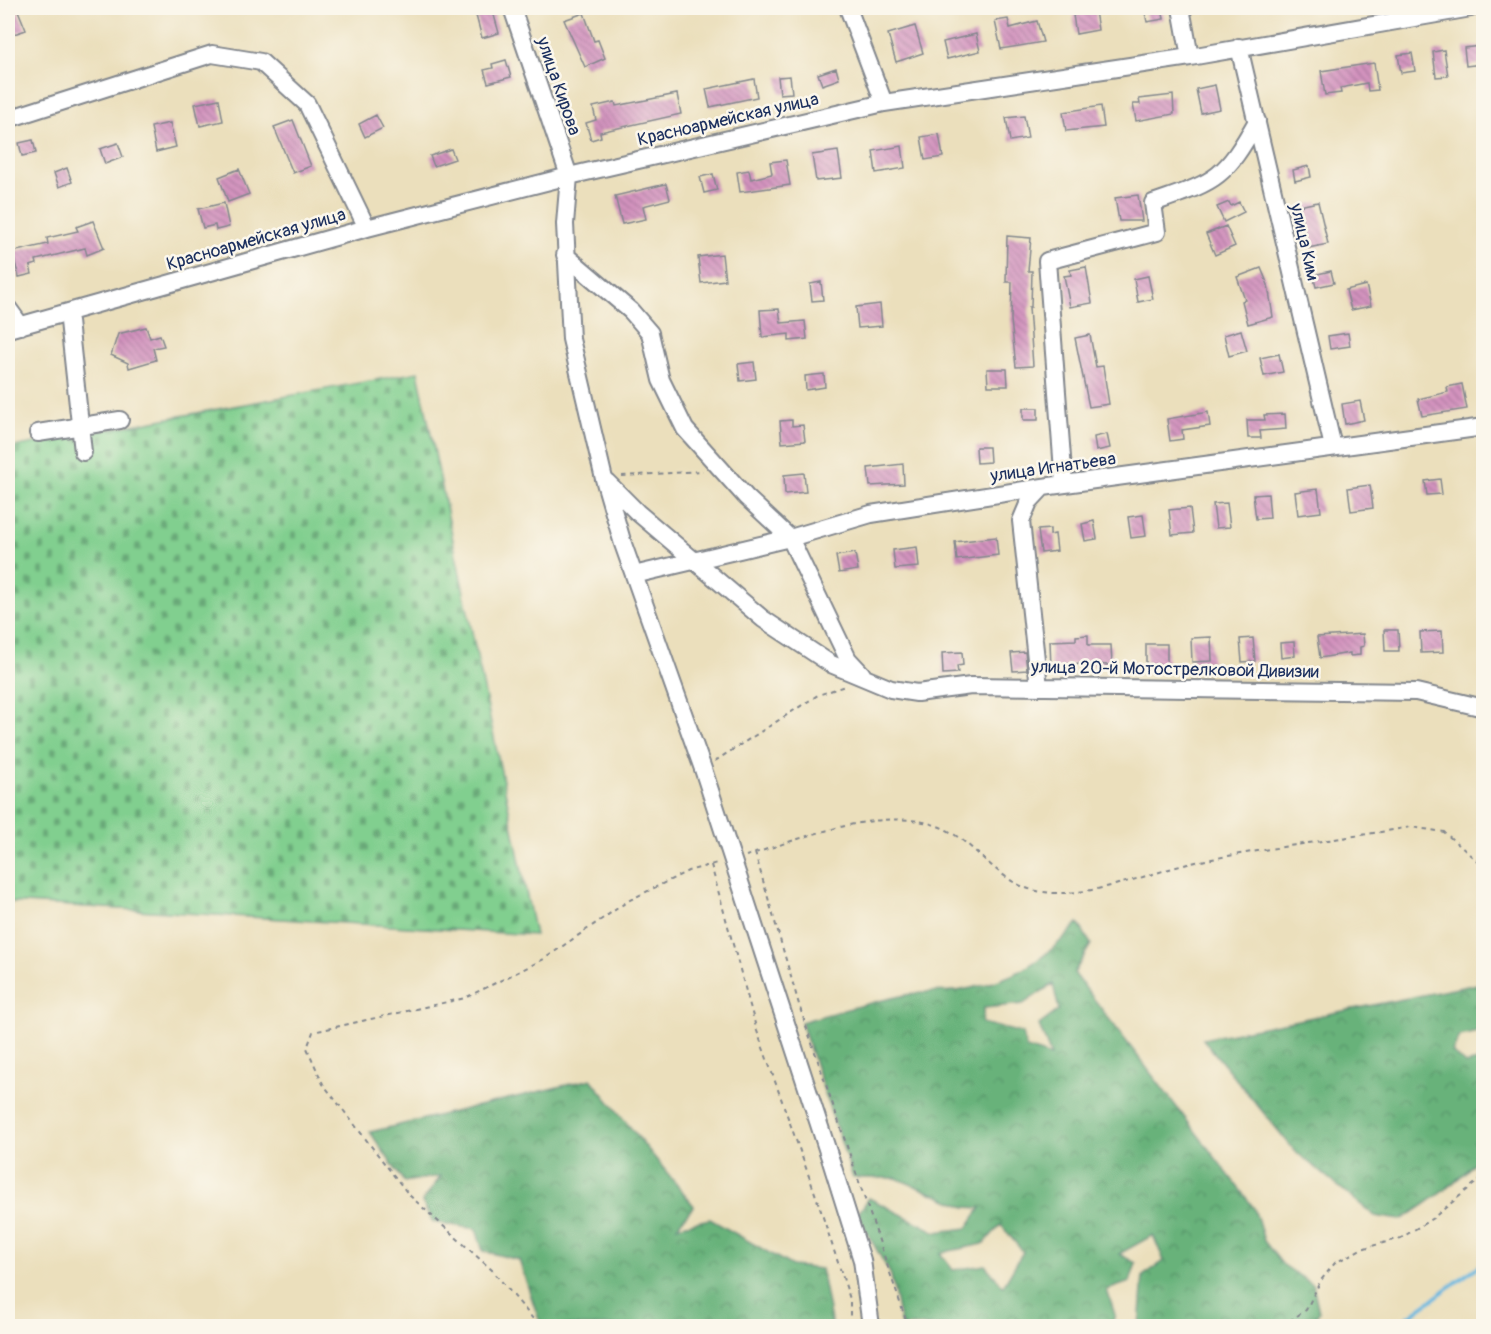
<svg xmlns="http://www.w3.org/2000/svg" width="1491" height="1334" viewBox="0 0 1491 1334" font-family="Pangolin,sans-serif">
	<style>
		.forest { fill: url(#forest-crowns); stroke: #42706c; stroke-width: 1.5; fill-rule: evenodd }
		.cemetery { fill: url(#cemetery-stones); stroke: #4e7f76; stroke-width: 1.5 }
		.lines { fill: none; stroke-linecap: round; stroke-linejoin: round }
		.stream { stroke: #64b6df; stroke-width: 4 }
		.building { fill: url(#building-back-hatch) }
		.minor-casing { stroke: #83878d; stroke-width: 20 }
		.path { stroke: #83878d; stroke-width: 2; stroke-dasharray: 4.5 4.5; stroke-linecap: butt }
		.minor { stroke: #fff; stroke-width: 16 }
		.labels { text-anchor: middle; stroke-width: 5; stroke-linejoin: round; paint-order: stroke }
		.street-label { font-size: 18px; fill: #1b2f5e; stroke: #fbf7ec }
	</style>
	<defs>
		<pattern id="forest-crowns" width="20" height="18" patternUnits="userSpaceOnUse" patternTransform="scale(1.5)"><rect width="20" height="18" fill="#68b27a"/><path d="M2 6a3 3 0 1 1 6 0M12 15a3 3 0 1 1 6 0" fill="none" stroke="#559167"/></pattern>
		<pattern id="cemetery-stones" width="16" height="16" patternUnits="userSpaceOnUse" patternTransform="scale(1.5)"><rect width="16" height="16" fill="#81cf8f"/><path d="M2 7V4a2 2 0 0 1 4 0v3zM10 15v-3a2 2 0 0 1 4 0v3z" fill="#69a878"/></pattern>
		<pattern id="building-back-hatch" width="6" height="6" patternUnits="userSpaceOnUse" patternTransform="scale(1.5)"><rect width="6" height="6" fill="#d393be"/><path d="M-1 5l2 2M0 0l6 6M5-1l2 2" fill="none" stroke="#aa789e"/></pattern>
	</defs>
	<rect width="100%" height="100%" fill="#fbf7ec"/>
	<filter id="ink" filterUnits="userSpaceOnUse"><feTurbulence type="fractalNoise" baseFrequency=".0167" numOctaves="2"/><feDisplacementMap in="SourceGraphic" scale="12" xChannelSelector="R" yChannelSelector="G"/><feConvolveMatrix kernelMatrix="1 2 1 2 8 2 1 2 1" color-interpolation-filters="sRGB"/></filter>
	<filter id="wash" filterUnits="userSpaceOnUse"><feTurbulence type="fractalNoise" baseFrequency=".008" numOctaves="4" result="noise"/><feDisplacementMap in="SourceGraphic" scale="24" xChannelSelector="R" yChannelSelector="G"/><feGaussianBlur stdDeviation="1.35" result="paint"/><feColorMatrix in="noise" values="0 0 0 0 0 0 0 0 0 0 0 0 0 0 0 0 0 1.4 0 .05"/><feComposite in="paint" operator="in"/></filter>
	<g filter="url(#wash)">
		<rect width="100%" height="100%" fill="#ebdfbc"/>
		<!-- forest -->
		<path class="forest" d="M1078,923L1091,944L1074,973L1254,1208L1264,1241L1282,1264L1313,1285L1319,1312L1311,1326H1139L1143,1276L1164,1261L1153,1235L1119,1254L1136,1263L1130,1282L1107,1290L1115,1315L1111,1326H901L891,1275L857,1215L869,1198L936,1232L967,1228L981,1208L965,1207L896,1178H853L801,1022C839,1011 877,1000 916,993C931,990 947,993 962,990C1012,981 1045,961 1078,923ZM1053,984L1059,1010L1039,1025L1051,1056L1026,1048L1022,1033L982,1023L984,1008L1023,1004ZM1001,1225L1023,1252L1003,1286L985,1265L953,1270L940,1253L983,1244Z
			M1483,983V1031L1460,1036L1452,1052L1465,1064L1483,1060C1484,1078 1487,1135 1483,1148C1475,1172 1422,1207 1401,1220L1375,1216L1295,1151L1203,1039Z
			M591,1079L694,1206L677,1226L710,1219L792,1266L821,1269L832,1326H543L538,1317L519,1260L483,1251L476,1229L433,1222L422,1202L441,1176L404,1182L370,1132Z"/>
		<!-- cemetery -->
		<path class="cemetery" d="M418,372L535,935L8,902V448Z"/>
		<g class="lines">
			<!-- stream -->
			<path class="stream" d="M1396,1326L1484,1262"/>
		</g>
		<g id="blocks">
			<!-- building -->
			<path class="building" d="M17,8L26,30L11,35L8,10Z
				M474,8H492L499,33L482,38Z
				M1144,8H1162L1164,19L1147,22Z
				M1095,11L1098,30L1076,34L1073,15Z
				M584,13L594,41L598,40L605,58L585,67L564,20Z
				M1008,19L1010,28L1037,21L1043,42L1001,49L995,21Z
				M915,26L923,53L896,62L888,34Z
				M976,34L980,51L947,59L943,42Z
				M1480,46L1482,64L1466,66L1464,48Z
				M1444,50L1448,76L1436,77L1433,52Z
				M1412,53L1415,71L1401,73L1398,55Z
				M506,60L511,77L488,83L484,70L493,68L492,64Z
				M1374,63L1378,90L1368,91L1367,83L1340,88L1341,93L1325,95L1321,71Z
				M836,68L839,79L822,85L818,74Z
				M790,76L792,93L780,94L778,77Z
				M754,79L757,97L710,107L706,89Z
				M1215,85L1220,109L1201,113L1196,89Z
				M677,94L681,114L600,132L601,137L591,140L586,123L596,120L593,107L615,102L616,106Z
				M1173,95L1174,114L1136,121L1133,104H1140L1139,99Z
				M219,99L223,121L200,126L195,104Z
				M1101,106L1104,127L1066,131L1063,112Z
				M376,115L383,128L365,137L359,124Z
				M1024,116L1028,138L1010,141L1006,118Z
				M293,120L311,166L293,173L274,127Z
				M170,123L176,147L156,152L151,127Z
				M939,134L943,157L925,160L921,137Z
				M33,140L36,153L22,156L19,143Z
				M118,143L123,157L105,164L100,149Z
				M902,146L905,168L876,173L873,151Z
				M451,149L455,159L434,166L430,156Z
				M838,151L842,178L816,181L812,155Z
				M786,160L790,185L740,192L737,172L749,170L751,179L772,174L770,162Z
				M1309,166L1311,177L1295,181L1293,170Z
				M67,168L72,182L59,187L54,173Z
				M239,169L249,194L228,202L219,177Z
				M713,174L717,190L704,193L700,177Z
				M666,184L670,199L643,206L646,219L622,224L615,196Z
				M1138,195L1142,221H1119L1115,198Z
				M1229,202L1231,206L1239,202L1244,212L1224,222L1217,207Z
				M1318,202L1328,244L1308,248L1299,206Z
				M224,203L229,227L216,230L215,225L203,228L198,209Z
				M93,221L104,248L87,255L85,248L36,260L37,264L30,266L32,274L19,277L12,252L48,244L47,238L78,231L76,227Z
				M1226,226L1235,246L1215,255L1206,234Z
				M1007,236L1031,238L1028,271H1032L1031,307H1029L1033,366L1016,367L1011,320L1012,282H1006Z
				M722,254L725,280L701,283L698,257Z
				M1086,267L1092,303L1070,307L1064,276L1071,275L1070,270Z
				M1261,268L1268,285L1273,317L1248,324L1242,301L1245,300L1237,277Z
				M1331,271L1334,283L1316,287L1313,275Z
				M1148,276L1153,299L1138,302L1134,279Z
				M821,282L823,300L812,301L810,284Z
				M1366,285L1371,306L1351,310L1346,290Z
				M880,304L882,326L858,328L856,307Z
				M779,309L781,323L805,321L807,339L789,341V334L762,337L760,310Z
				M146,327L150,338L160,335L164,346L153,348L156,360L129,368L128,363L111,355L118,334Z
				M1241,330L1247,351L1229,356L1224,335Z
				M1348,333L1350,346L1330,349L1328,336Z
				M1090,335L1096,367L1103,366L1109,404L1089,407L1075,338Z
				M1279,354L1283,372L1264,376L1260,358Z
				M754,362L756,379L740,381L738,364Z
				M987,369H1007L1008,386H988Z
				M824,374L825,387L806,390L805,376Z
				M1462,384L1467,409L1422,416L1418,399L1448,392L1447,387Z
				M1360,401L1364,420L1345,424L1342,404Z
				M1023,408H1038V420H1023Z
				M1208,412L1210,426L1182,430L1183,439L1170,441L1167,419Z
				M1285,414L1286,429L1260,431L1261,438H1248L1247,420H1265L1264,415Z
				M792,420V426L803,425L805,441L782,443L780,421Z
				M1107,434L1110,448L1096,451L1094,437Z
				M976,447H989L990,462L977,463Z
				M903,464L904,484L870,486L868,468Z
				M804,473L806,492L785,494L784,475Z
				M1440,479L1442,494L1427,495L1425,481Z
				M1370,485L1373,508L1351,511L1348,488Z
				M1318,489L1321,512L1298,515L1295,492Z
				M1268,494L1270,518L1256,519L1253,495Z
				M1227,503L1230,527L1216,528L1213,504Z
				M1190,508L1193,533L1172,535L1169,510Z
				M1143,515L1146,536L1131,538L1128,517Z
				M1094,521L1097,539L1085,541L1082,524Z
				M1050,529V535L1055,534L1057,551L1041,553L1038,530Z
				M996,537L998,555L957,560L955,542Z
				M917,547L919,567L895,569L893,550Z
				M855,553L858,570L839,573L836,556Z
				M1384,630H1398L1399,651H1385Z
				M1442,631L1443,652L1421,653L1420,632Z
				M1363,634L1364,646L1360,647V655L1350,656V653L1320,658L1317,637Z
				M1088,635V645H1111L1112,665L1066,664V668L1051,669L1050,641L1076,640V636Z
				M1211,637L1212,661L1192,662L1191,638Z
				M1253,638L1255,661L1242,662L1240,639Z
				M1294,642L1295,656L1281,658L1280,643Z
				M1146,644H1167V665L1146,664Z
				M962,652L963,665L957,666L958,673L943,674L942,653Z
				M1025,652L1027,670L1013,671L1011,653Z"/>
		</g>
	</g>
	<g filter="url(#ink)">
		<use href="#blocks" fill-opacity="0" stroke="#83878d" stroke-width="1.5"/>
		<g class="lines">
			<!-- minor casing -->
			<g class="minor-casing">
				<path id="minor" d="M512,8L569,176L565,224L571,339L604,479L623,544L703,769L830,1158L862,1260L871,1326
					M848,8L884,103
					M1181,8L1190,57
					M1239,47L1333,447
					M8,119L212,54L261,62L307,104L367,228
					M565,255L631,311L650,333L661,380L685,429L746,497L790,538L848,659L862,674
					M8,308L21,326
					M68,312L83,452
					M8,329L367,228L569,176L884,103L1190,57L1471,8
					M38,433L120,420
					M607,482L637,512L763,619L831,664L891,689L917,693L971,686L1416,692L1484,708
					M1064,484L1047,261L1157,232L1153,203C1216,181 1223,181 1257,121
					M634,575L790,538L871,514L1043,487L1484,427
					M1039,687L1021,521L1029,502L1043,487"/>
			</g>
			<!-- path -->
			<path class="path" d="M622,476L703,471
				M715,761L818,695L845,686
				M755,853L800,1008L908,1326
				M746,856C804,838 900,797 955,835C982,853 1004,885 1037,891C1087,901 1147,873 1196,862C1267,848 1340,839 1411,827L1444,832L1484,867
				M711,865L757,1031L816,1196L850,1299V1326
				M539,1326L492,1270L409,1195L323,1084L307,1048L313,1032L465,998L544,959L628,901L688,871L717,863
				M1282,1326L1306,1310L1321,1280L1335,1263L1361,1249L1401,1238L1433,1218L1484,1176"/>
			<!-- minor -->
			<use href="#minor" class="minor"/>
		</g>
	</g>
	<g class="labels">
		<!-- street labels -->
		<g class="street-label">
			<text transform="translate(559 86) rotate(71)" y="6">улица Кирова</text>
			<text transform="translate(728 119) rotate(-13)" y="6">Красноармейская улица</text>
			<text transform="translate(256 239) rotate(-16)" y="6">Красноармейская улица</text>
			<text transform="translate(1305 242) rotate(77)" y="6">улица Ким</text>
			<text transform="translate(1053 467) rotate(-8)" y="6">улица Игнатьева</text>
			<text transform="translate(1175 669) rotate(1)" y="6">улица 20-й Мотострелковой Дивизии</text>
		</g>
	</g>
	<!-- margin -->
	<rect width="1491" height="1334" fill="none" stroke="#fbf7ec" stroke-width="30"/>
</svg>
